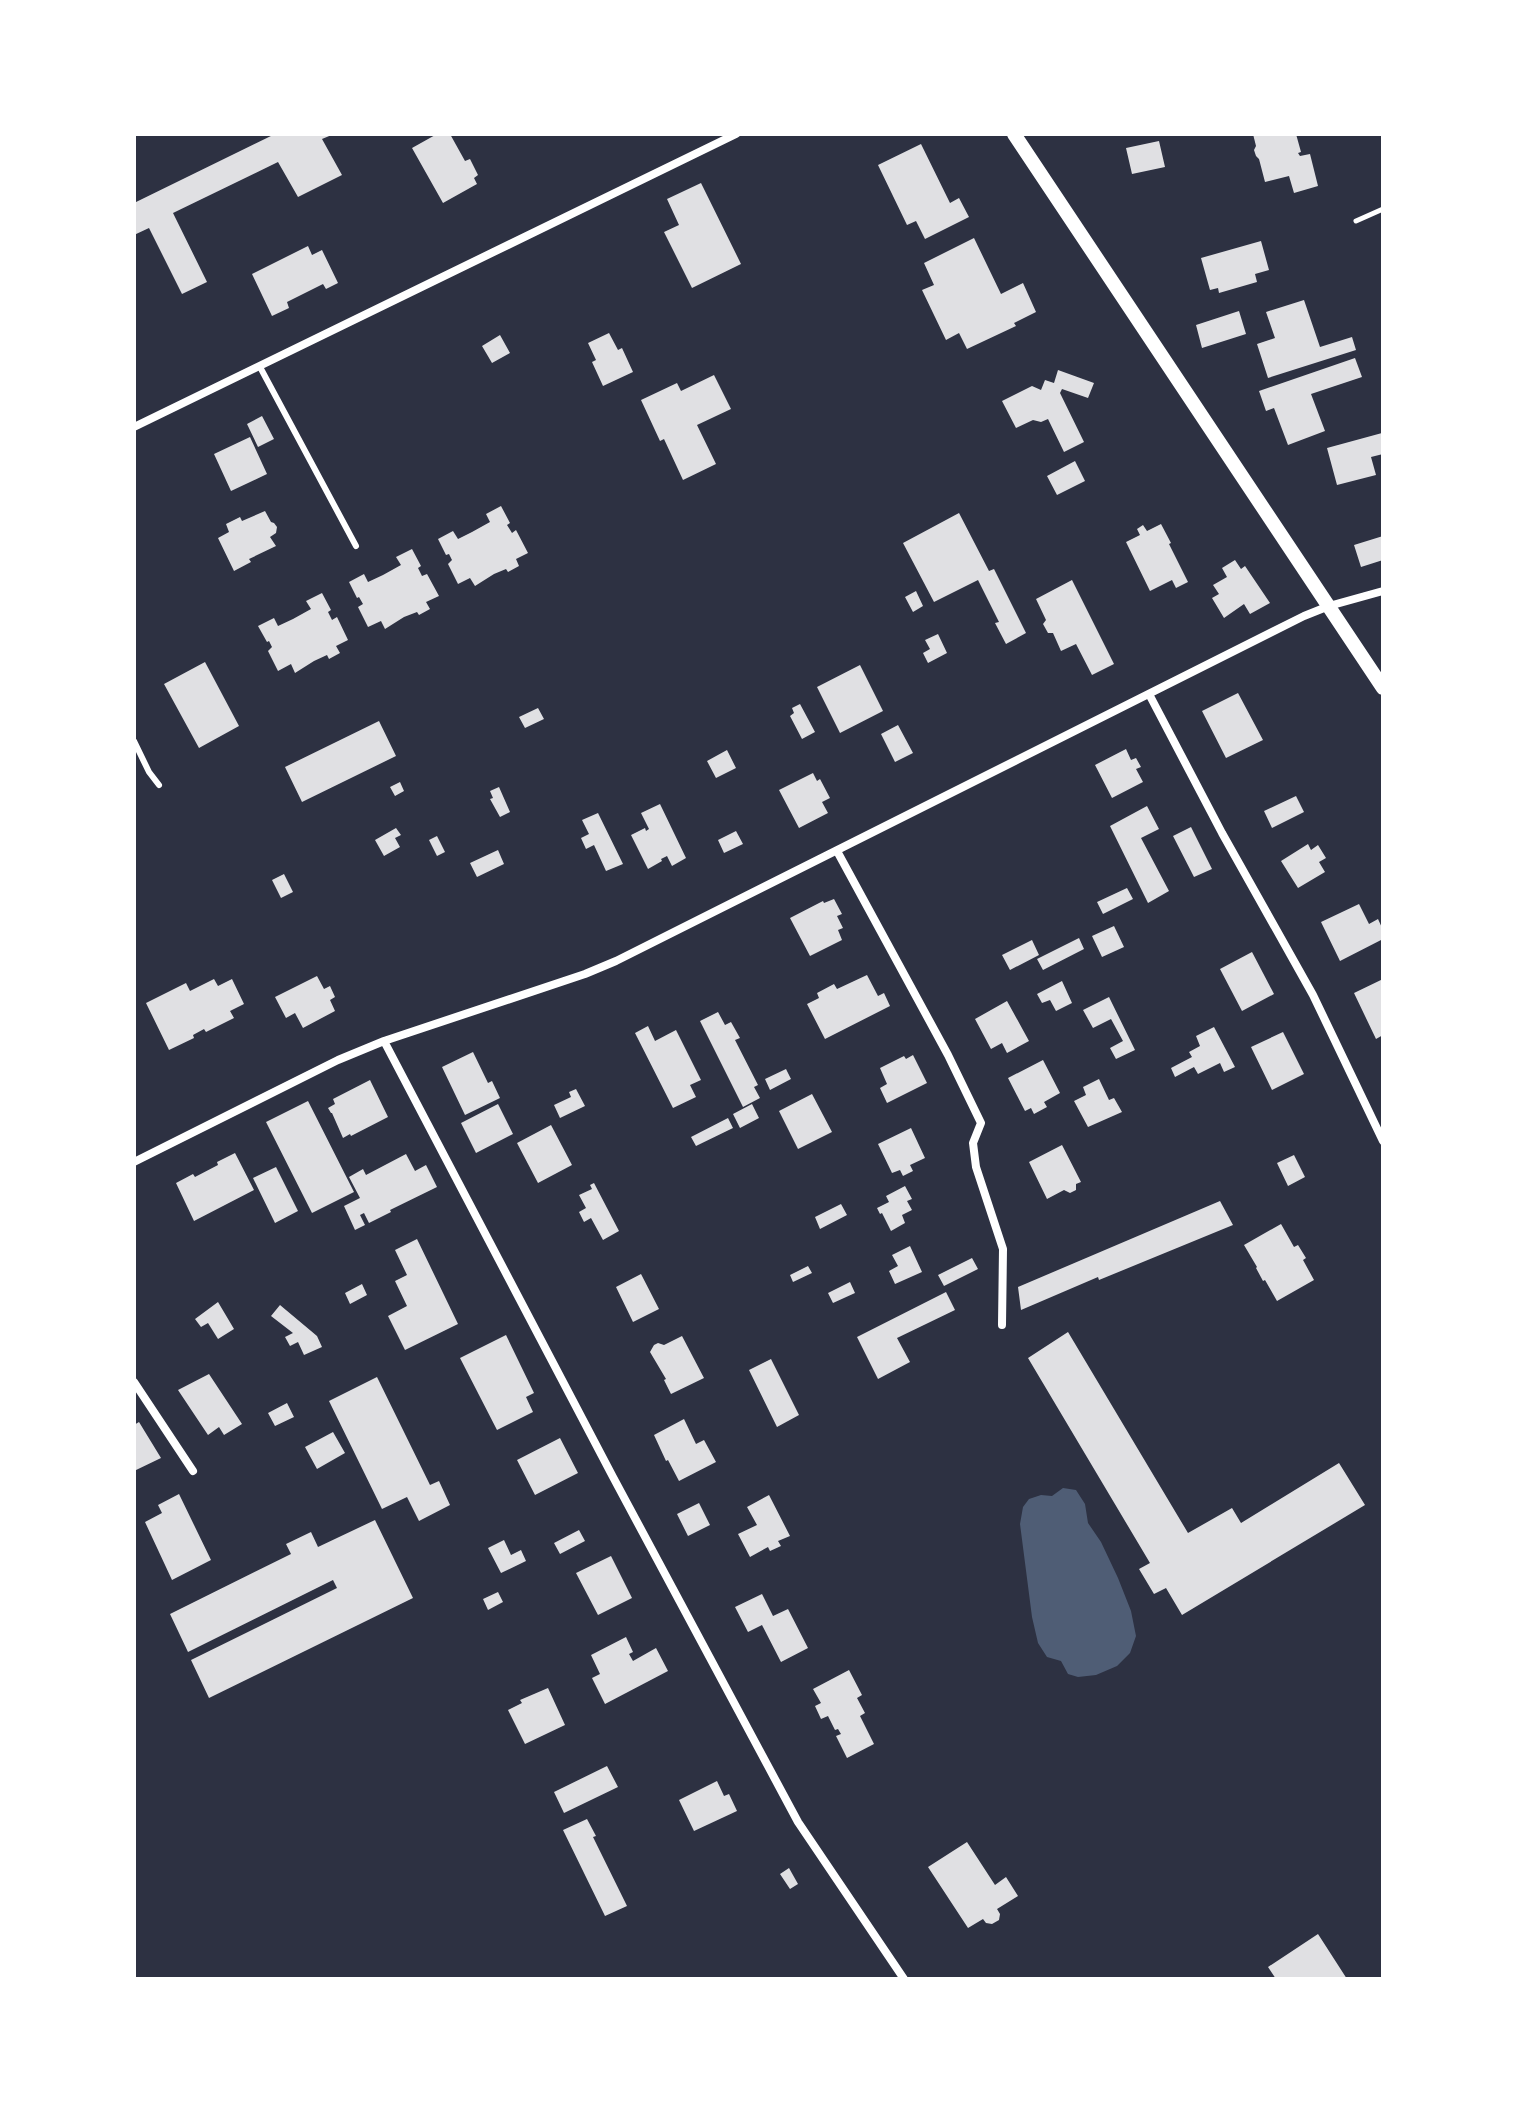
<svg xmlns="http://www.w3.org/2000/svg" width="1517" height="2113" viewBox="0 0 1517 2113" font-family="Rubik,sans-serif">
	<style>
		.water { fill: #4f5d75 }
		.building { fill: #e0e0e3 }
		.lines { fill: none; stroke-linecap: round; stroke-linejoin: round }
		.path { stroke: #fff; stroke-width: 5 }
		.service { stroke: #fff; stroke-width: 6 }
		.minor { stroke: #fff; stroke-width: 8 }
		.tertiary { stroke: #fff; stroke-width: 14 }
	</style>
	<rect width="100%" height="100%" fill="#2d3142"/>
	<!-- water -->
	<path class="water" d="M1063,1488L1076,1490L1085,1504L1088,1523L1101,1542L1118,1578L1131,1611L1136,1636L1130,1653L1117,1666L1096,1675L1078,1677L1068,1674L1061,1661L1047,1657L1038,1643L1032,1617L1020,1524L1023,1507L1029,1499L1041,1495L1052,1496Z"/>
	<!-- building -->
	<path class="building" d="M275,134H334L322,139L342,175L298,197L278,162L173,213L207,282L182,294L149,228L134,235V203Z
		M437,134H450L465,161L470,159L478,175L474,178L477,184L443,203L412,148Z
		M1253,134H1296L1301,152L1298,153L1300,156L1310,154L1318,186L1294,193L1289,176L1265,182L1259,159L1256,156L1254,150L1256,146Z
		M1159,141L1165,167L1132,174L1126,148Z
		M921,144L950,203L959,198L969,217L925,239L916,221L907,225L878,165Z
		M701,183L741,264L692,288L664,232L679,225L667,199Z
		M974,238L1001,294L1023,283L1036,312L1014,323L1016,326L967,349L959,333L946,340L922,290L934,285L924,263Z
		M1261,241L1269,270L1255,274L1257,282L1219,293L1218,288L1210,290L1201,258Z
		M308,246L312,255L322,250L338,283L326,289L323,284L287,302L289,308L272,316L252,274Z
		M1304,300L1320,347L1352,337L1356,350L1268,378L1257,344L1275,338L1266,312Z
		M1239,311L1246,334L1202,348L1196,325Z
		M609,333L618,350L622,348L633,372L603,386L592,362L596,360L588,343Z
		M500,335L510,353L492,363L482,346Z
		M1355,358L1362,377L1311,394L1325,431L1288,445L1274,408L1266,411L1259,391Z
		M1058,370L1094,383L1088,398L1062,389L1060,393L1084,442L1064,452L1048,419L1041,422L1033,420L1016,428L1002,401L1032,386L1041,390L1045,380L1054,383Z
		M714,375L731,409L697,425L716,464L683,480L664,439L660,441L641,400L677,383L681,391Z
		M262,416L274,439L258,447L247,424Z
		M1382,433L1383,454L1371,457L1376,475L1337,485L1327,448Z
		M250,437L267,474L231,491L214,454Z
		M1075,461L1085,481L1057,495L1047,476Z
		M501,506L510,523L507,525L512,533L516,530L528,553L516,559L519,566L508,572L506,569L494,574L475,586L470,578L458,584L448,564L452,560L449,554L446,555L438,539L453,531L458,539L472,532L490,522L486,514Z
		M265,511L271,522L274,523L277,527L276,533L270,537L276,546L249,559L251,562L234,571L218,538L229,532L226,524L240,517L242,521Z
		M959,513L989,571L994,569L1026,633L1006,644L995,623L999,622L978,580L934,602L903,543Z
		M1161,524L1171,543L1169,544L1188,582L1176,588L1172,580L1150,591L1126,542L1140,535L1137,529L1143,525L1147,531Z
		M1383,536V560L1361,567L1354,545Z
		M412,549L421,566L418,568L422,576L427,574L439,596L426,602L430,609L419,615L417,612L404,617L385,629L381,621L368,627L358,607L363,604L359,597L357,598L349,582L364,574L368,582L383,575L401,565L396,557Z
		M1235,560L1241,569L1245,566L1270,603L1250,614L1244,604L1224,618L1212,598L1219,594L1213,585L1227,577L1222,568Z
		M1072,580L1114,664L1092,675L1076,644L1061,651L1053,633H1048L1043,624L1046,620L1036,599Z
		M916,591L923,606L913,612L905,597Z
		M322,593L331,610L328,612L332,620L337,617L348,640L336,646L340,653L329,659L327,655L314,661L295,673L291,664L278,671L268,651L272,647L269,641L267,642L258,626L274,618L278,626L293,619L311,609L306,601Z
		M938,634L947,653L928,663L923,653L930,649L925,640Z
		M205,662L239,726L199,748L164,684Z
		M860,665L883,711L840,733L817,687Z
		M1238,693L1263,740L1226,758L1202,711Z
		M800,704L815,732L802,739L790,716L794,713L792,708Z
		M538,708L544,719L525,728L519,717Z
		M379,721L396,756L302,802L285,767Z
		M898,725L913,753L895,762L881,734Z
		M1126,749L1131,760L1136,758L1141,767L1136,769L1143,782L1112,798L1095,765Z
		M727,750L736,768L716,778L707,761Z
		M813,773L817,781L820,779L830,798L822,802L828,813L799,828L779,790Z
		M400,782L404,791L395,796L390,787Z
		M499,787L510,812L500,817L490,799L493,798L490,791Z
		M1296,796L1304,812L1272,828L1264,811Z
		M660,804L686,858L672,866L667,856L661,859L662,861L648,869L631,835L645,828L646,831L649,829L641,813Z
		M1147,806L1159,829L1141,838L1169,891L1148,903L1110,826Z
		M598,813L623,864L606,871L594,845L586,849L581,838L589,834L582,820Z
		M1191,827L1212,869L1194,877L1173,836Z
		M396,828L401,835L395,838L400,847L384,856L375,840Z
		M736,831L743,844L724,853L718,840Z
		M437,836L445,852L437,856L429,840Z
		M1308,844L1311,850L1318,845L1326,858L1319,862L1325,872L1298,888L1281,861Z
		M498,850L504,864L477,877L470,863Z
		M284,874L293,892L281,898L272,880Z
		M1127,888L1133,899L1103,914L1097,902Z
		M834,899L842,914L837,916L843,928L838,930L842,940L810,956L790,918L823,901L824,903Z
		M1359,904L1369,924L1378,919L1383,930V939L1340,961L1321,922Z
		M1114,926L1124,947L1102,957L1092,936Z
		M1079,938L1084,949L1043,970L1037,959Z
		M1032,940L1039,955L1010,970L1002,955Z
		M1252,952L1274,994L1242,1011L1220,969Z
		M867,975L878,996L884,993L890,1006L825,1039L807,1004L819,998L817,993L834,984L837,989Z
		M317,976L324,989L330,986L335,997L330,1000L335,1011L303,1028L295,1013L286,1018L275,997Z
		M214,979L218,986L232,979L244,1004L230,1011L234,1018L206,1032L204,1029L193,1035L194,1038L169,1050L146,1003L186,983L190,991Z
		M1383,979V1035L1376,1039L1354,993Z
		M1062,981L1072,1003L1056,1011L1050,1000L1042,1003L1037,994Z
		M1109,997L1135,1050L1116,1059L1110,1048L1123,1041L1111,1019L1093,1028L1083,1010Z
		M1007,1001L1029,1041L1007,1053L1002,1043L991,1049L975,1019Z
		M718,1012L725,1025L731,1022L740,1038L735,1040L758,1085L754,1087L760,1098L743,1107L700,1021Z
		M648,1026L655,1041L676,1030L701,1080L690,1085L696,1097L673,1108L635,1033Z
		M1214,1027L1235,1067L1224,1072L1220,1063L1198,1074L1194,1067L1175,1077L1171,1068L1192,1057L1189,1052L1200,1046L1196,1036Z
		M1283,1032L1304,1074L1272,1090L1251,1047Z
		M473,1052L488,1083L492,1081L500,1098L465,1115L442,1067Z
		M913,1055L927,1083L887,1103L880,1088L887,1084L880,1068L904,1056L906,1059Z
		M1043,1060L1060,1093L1044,1102L1047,1107L1034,1114L1031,1108L1025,1111L1008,1078Z
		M786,1069L791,1079L770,1090L765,1079Z
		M1099,1079L1109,1100L1114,1098L1122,1112L1088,1127L1074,1101L1086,1095L1083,1087Z
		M370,1080L388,1117L351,1136L350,1134L343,1138L332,1113H331L328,1108L335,1104L333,1099Z
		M576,1089L585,1106L560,1118L554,1105L571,1097L569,1092Z
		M812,1094L832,1132L798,1149L779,1111Z
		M308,1101L354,1192L312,1213L266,1122Z
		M498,1104L513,1134L476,1153L461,1123Z
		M752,1104L759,1118L740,1128L733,1114Z
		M728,1118L733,1128L696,1146L691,1137Z
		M551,1125L572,1165L538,1183L517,1143Z
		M911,1128L925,1158L910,1165L913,1171L903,1176L900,1170L892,1173L878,1144Z
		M1062,1145L1081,1182L1076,1184V1190L1070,1193L1064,1190L1047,1199L1029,1162Z
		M235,1153L254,1190L194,1221L176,1183L193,1174L195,1177L218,1165L217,1162Z
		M406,1154L415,1171L426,1165L437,1187L390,1210L391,1212L369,1223L364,1213L360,1215L365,1225L355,1230L344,1206L360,1198L349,1177L363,1169L366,1175Z
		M1294,1155L1305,1177L1288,1186L1277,1163Z
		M276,1167L298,1211L275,1223L253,1178Z
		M594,1183L619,1231L603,1240L591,1218L584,1222L579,1212L586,1208L579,1195L592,1189L590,1185Z
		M905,1186L912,1199L907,1201L912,1210L902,1215L905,1223L891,1231L882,1213L880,1214L877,1208L889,1202L886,1196Z
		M1220,1201L1233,1225L1099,1280L1098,1277L1021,1310L1018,1287Z
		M841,1204L847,1215L820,1229L815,1217Z
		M1281,1224L1294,1247L1298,1245L1306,1258L1303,1260L1314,1280L1277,1301L1265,1280L1263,1281L1256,1268L1257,1267L1244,1245Z
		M417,1239L458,1324L405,1350L388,1316L407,1306L395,1281L407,1275L395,1250Z
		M910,1246L922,1272L895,1284L889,1271L898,1266L892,1255Z
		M972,1258L978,1269L944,1286L938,1275Z
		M808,1266L812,1273L793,1282L790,1275Z
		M641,1274L659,1309L633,1322L616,1287Z
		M850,1282L855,1293L833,1303L828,1293Z
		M362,1284L367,1295L350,1304L345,1293Z
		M946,1292L955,1310L897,1338L910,1362L878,1379L857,1337Z
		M218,1302L234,1329L218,1339L208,1323L201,1327L195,1319Z
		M280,1305L317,1336L322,1347L304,1355L298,1342L290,1346L285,1337L293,1333L271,1316Z
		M1068,1332L1188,1533L1232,1508L1241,1523L1339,1463L1365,1505L1182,1615L1166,1588L1154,1594L1139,1569L1150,1563L1028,1358Z
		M506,1335L534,1393L526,1397L533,1412L497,1430L460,1358Z
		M682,1336L704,1378L671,1394L664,1380L666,1379L650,1352L654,1345L658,1343L664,1345Z
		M771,1359L799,1415L777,1427L749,1370Z
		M209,1374L242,1424L224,1435L219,1427L208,1435L178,1390Z
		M377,1377L430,1485L439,1481L450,1505L419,1521L407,1497L382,1509L329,1401Z
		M287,1403L294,1417L275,1426L268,1413Z
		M684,1419L696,1444L704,1440L716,1462L679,1481L668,1460L666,1461L654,1435Z
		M139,1422L161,1458L134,1471V1425Z
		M333,1432L345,1453L317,1469L305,1447Z
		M560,1438L578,1473L535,1495L517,1460Z
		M179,1494L211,1560L172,1580L145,1522L162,1513L158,1505Z
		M769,1495L790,1536L778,1541L781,1546L770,1551L768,1547L750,1557L738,1534L757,1525L747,1507Z
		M699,1503L710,1525L688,1536L677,1514Z
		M375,1520L413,1598L209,1698L191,1660L337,1588L333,1580L188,1652L170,1614L291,1554L286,1544L311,1532L318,1547Z
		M579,1530L585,1541L560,1554L554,1543Z
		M504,1540L511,1555L521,1550L526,1561L501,1573L488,1548Z
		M611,1556L632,1598L598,1615L576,1573Z
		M498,1592L503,1602L488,1610L483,1599Z
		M762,1594L773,1616L788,1609L808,1648L781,1662L762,1625L748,1632L735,1607Z
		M626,1637L633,1652L629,1654L633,1661L656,1648L668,1671L605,1704L592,1678L600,1674L591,1655Z
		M849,1670L862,1695L857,1698L865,1713L860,1716L874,1744L847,1758L836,1736L841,1734L838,1729L835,1730L828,1716L821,1719L815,1706L821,1703L813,1689Z
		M548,1688L565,1725L525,1744L508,1710L522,1703L520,1700Z
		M607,1766L618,1787L564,1813L554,1792Z
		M717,1781L724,1796L729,1794L737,1811L694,1831L679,1800Z
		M587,1819L596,1836L593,1837L627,1906L605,1916L563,1830Z
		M967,1842L995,1885L1006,1877L1018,1896L997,1909L1000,1914L999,1920L992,1924L986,1923L983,1919L968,1928L928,1867Z
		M789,1868L798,1884L790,1889L780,1874Z
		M1318,1934L1347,1979H1276L1268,1967Z"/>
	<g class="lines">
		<!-- path -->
		<path class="path" d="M1356,221L1383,209"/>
		<!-- service -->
		<path class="service" d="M260,367L356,546
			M134,741L149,772L159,785"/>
		<!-- minor -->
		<path class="minor" d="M134,427L736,134
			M1149,694L1222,833L1313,995L1383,1141
			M837,851L948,1055L981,1123L973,1143L976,1167L1003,1249L1002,1325
			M384,1041L613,1477L798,1822L904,1979
			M134,1162L338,1060L384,1041L585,974L616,961L1304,616L1329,606L1383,591
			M134,1382L193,1471"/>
		<!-- tertiary -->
		<path class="tertiary" d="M1014,134L1383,688"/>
	</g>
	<!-- border -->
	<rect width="1517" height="2113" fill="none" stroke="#ffffff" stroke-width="272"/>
</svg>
